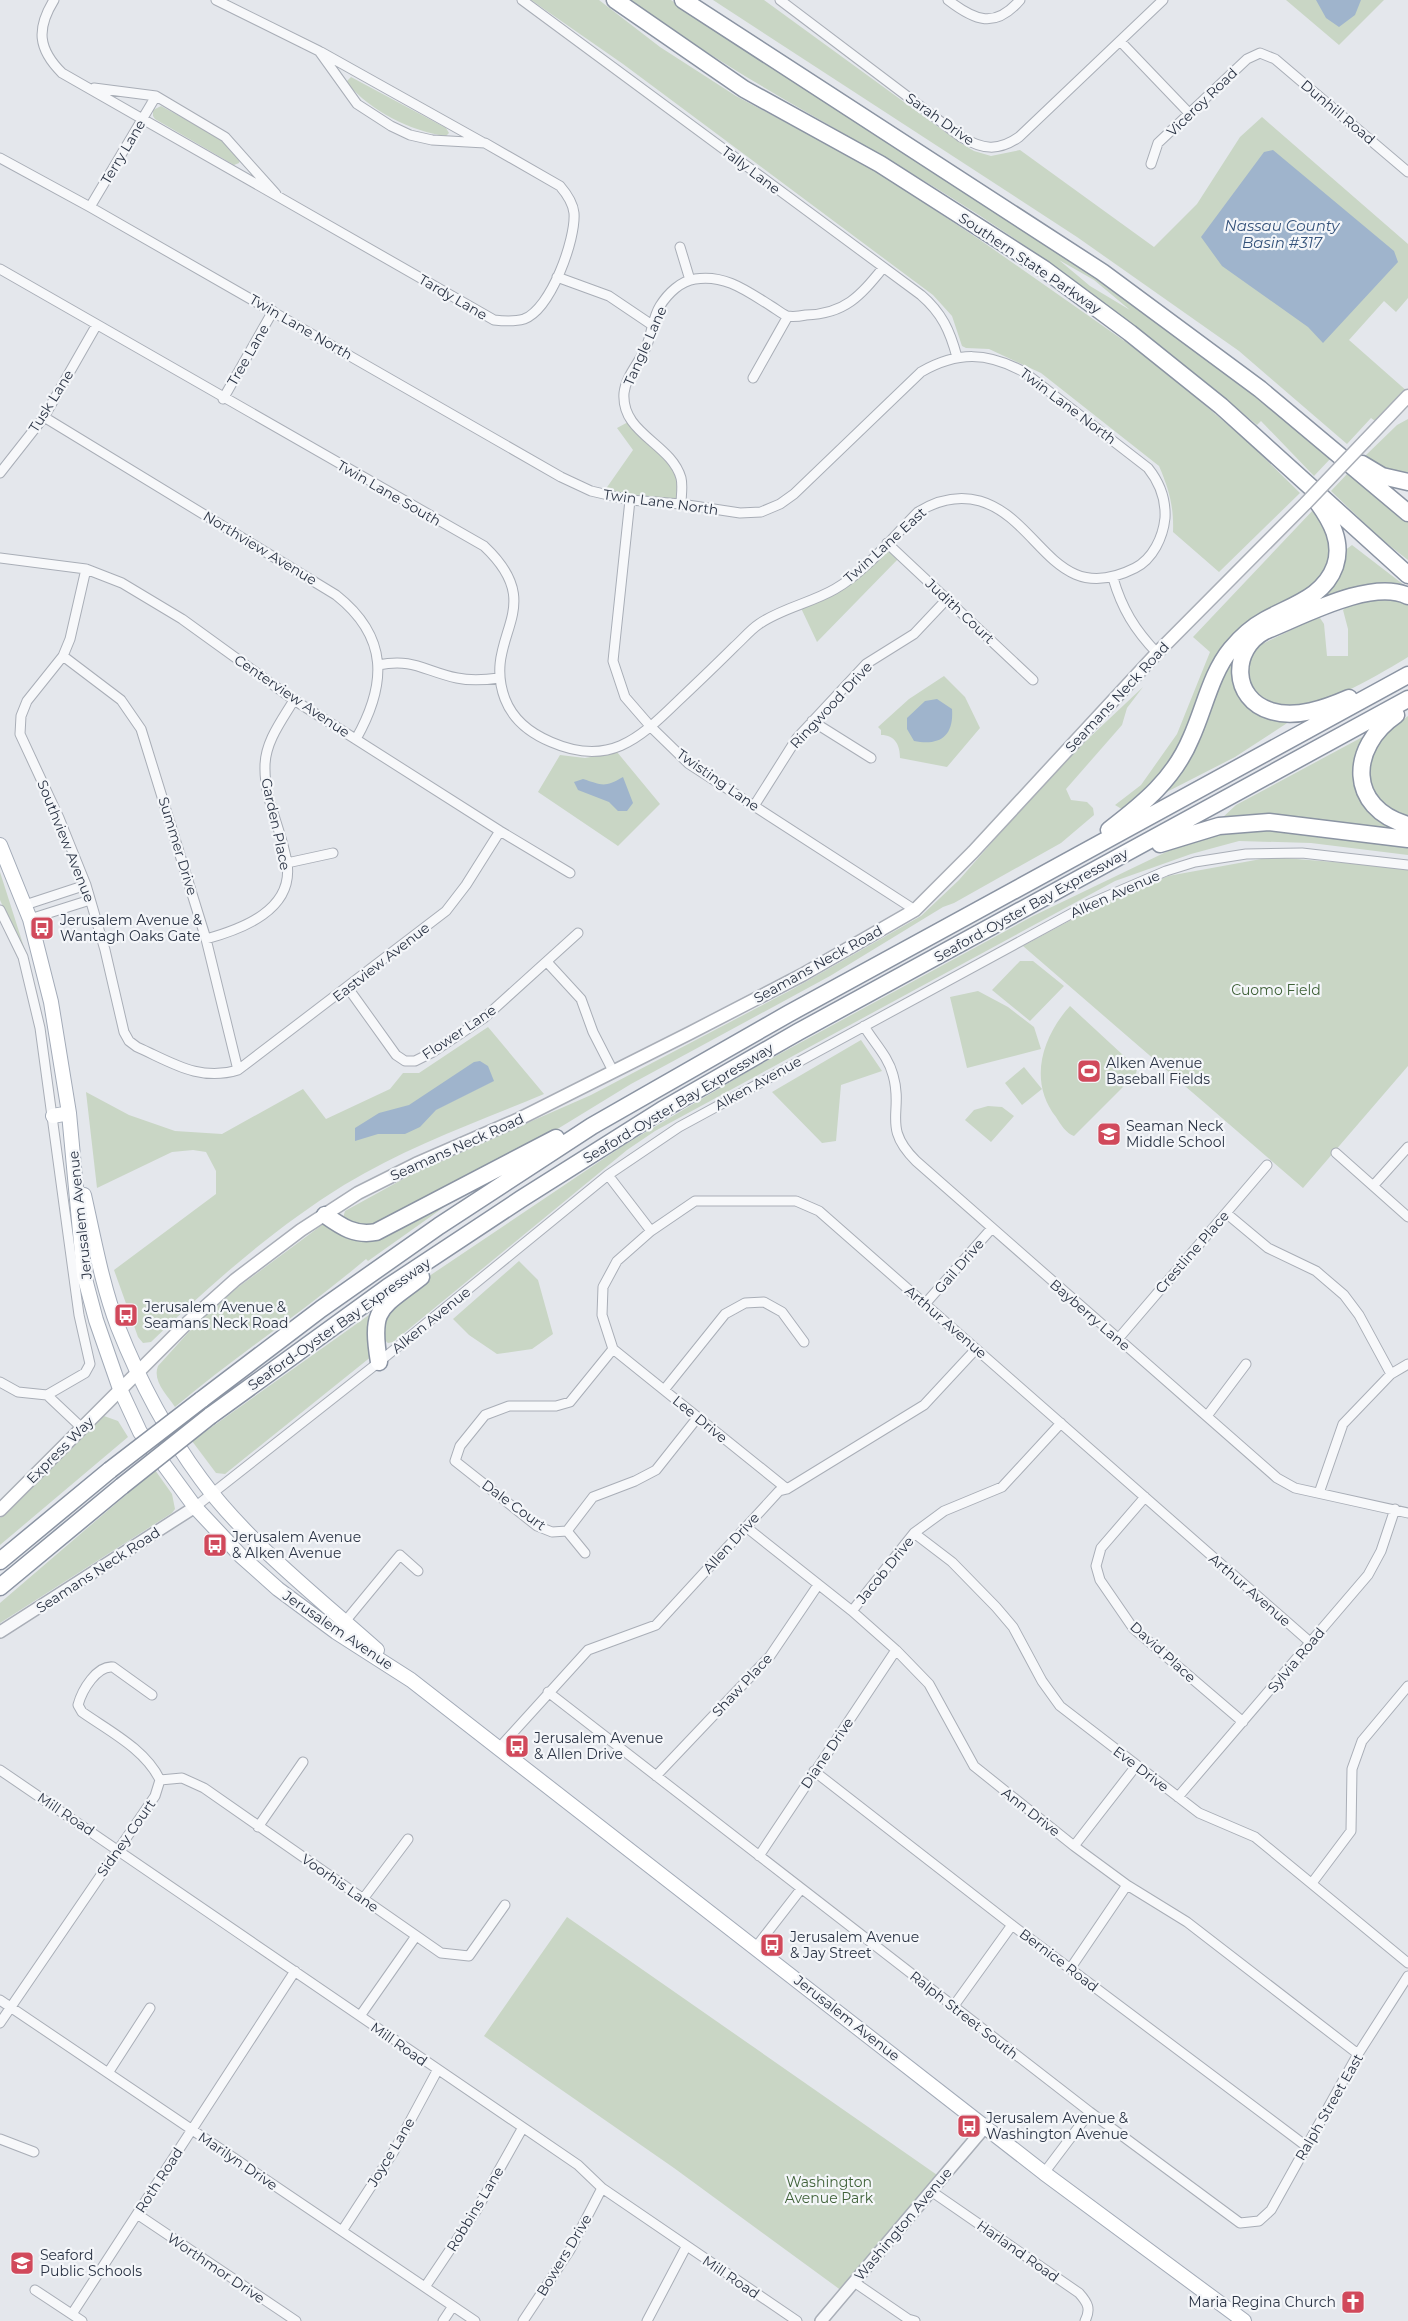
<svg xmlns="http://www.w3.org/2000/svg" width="1408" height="2321" viewBox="0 0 1408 2321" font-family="Montserrat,sans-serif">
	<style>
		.green { fill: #c9d6c5; fill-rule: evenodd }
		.water { fill: #9fb4cc }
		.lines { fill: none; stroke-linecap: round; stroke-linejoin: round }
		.minor-casing { stroke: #a9aeb7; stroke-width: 11 }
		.tertiary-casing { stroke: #a9aeb7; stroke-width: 14 }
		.secondary-casing { stroke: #a9aeb7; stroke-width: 15 }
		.primary-casing { stroke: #a3abb8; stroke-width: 16 }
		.motorway-casing { stroke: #8b94a3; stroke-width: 19 }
		.minor { stroke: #f7f8fa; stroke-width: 9 }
		.tertiary { stroke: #f7f8fa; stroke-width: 11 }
		.secondary { stroke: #fff; stroke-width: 12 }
		.primary { stroke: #fff; stroke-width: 14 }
		.motorway { stroke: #fff; stroke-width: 16 }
		.secondary-bridge-casing { stroke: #a9aeb7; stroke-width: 15; stroke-linecap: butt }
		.motorway-bridge-casing { stroke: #8b94a3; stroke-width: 19; stroke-linecap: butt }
		.secondary-bridge { stroke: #fff; stroke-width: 12 }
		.motorway-bridge { stroke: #fff; stroke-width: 16 }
		.labels { text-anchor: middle; stroke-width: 4.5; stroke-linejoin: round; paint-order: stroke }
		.street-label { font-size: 14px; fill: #2b3445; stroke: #f4f6f9 }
		.poi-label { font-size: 14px; fill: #2b3445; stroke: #f4f6f9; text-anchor: start }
		.park-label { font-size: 14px; fill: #3f6138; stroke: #f4f6f9 }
		.water-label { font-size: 15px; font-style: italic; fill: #34527a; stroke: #f4f6f9 }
	</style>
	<rect width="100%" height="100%" fill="#e4e7ec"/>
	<!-- green -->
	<path class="green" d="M531,0H599L660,47L736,96L873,169L983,242L1153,361L1247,441L1300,493L1219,572L1173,532C1174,507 1169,489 1159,466L1041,373L989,349L966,348L962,346L952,316L933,295L623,64Z
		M631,0H671L739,47L1055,247L1246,389L1331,458L1314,476L1261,421L1257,425C1156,340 1052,259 939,190C836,126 728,73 631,0ZM1059,260L1094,280L1130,310L1090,286Z
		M713,0H764L959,142L974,151L991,156L1020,150L1154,247L1197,204L1240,137L1262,117L1408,244V298L1396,312L1384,301L1349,340L1408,392L1378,423L1371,418L1347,444L1239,351L1077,237Z
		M1286,0H1384L1339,45Z
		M351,77L446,128L449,133L446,136C410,131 371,111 348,84L347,81Z
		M161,106L216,136L225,142L240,160L239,163L234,165L155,119L153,116V110Z
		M1408,419V476H1394L1364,457L1397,425Z
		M630,421L666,455L680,479V503L603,493L633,450L617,428Z
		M1348,473L1408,521V560L1381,539L1331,491Z
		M1315,508L1331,530L1334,554L1325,577L1305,594L1253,621L1170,767L1125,811L1115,805L1141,785L1177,734L1210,652L1193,637Z
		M887,545L899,558L817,642L800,606L832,593Z
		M1352,545L1404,585L1402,589L1323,603L1322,595L1344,551Z
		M1363,596L1408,599V657C1376,676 1281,737 1251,691C1248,686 1247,678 1245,673L1254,648L1314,619L1320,618L1324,624L1327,656H1348V629L1343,610L1351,602Z
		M1231,656L1237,659L1247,700L1298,716L1235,757L1155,798Z
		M944,676L965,697L980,728L947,767L900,758C900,745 895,735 881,735V730L878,727L909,699Z
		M1143,687L1127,708L1122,725L1066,789L1071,800L1087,802L1093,808L1094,815L1061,843L954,903L943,907L830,976L631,1084L546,1136L375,1227L361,1228L343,1218L345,1211L414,1173L591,1095L793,989L921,916L959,880L1055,770Z
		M1408,716V820L1379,803L1368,783L1367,762L1374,741Z
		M1368,734L1354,779L1393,826L1391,832L1261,814L1222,818L1236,805Z
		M617,752L660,804L618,846L538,792L560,755L585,758Z
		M1277,828L1408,844V855L1311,843L1239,841L1191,854L1115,881L655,1131L627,1150L393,1342L388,1343L382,1338L381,1321L401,1295L624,1145L752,1069L1033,916L1166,852L1212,833Z
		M1272,857L1408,868V1066L1303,1188L1023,946L1093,908L1168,876Z
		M0,872L29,963L0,900Z
		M1020,961H1033L1064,986L1030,1021L992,990Z
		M978,991L1008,1007L1034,1027L1041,1049L967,1068L950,997Z
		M1070,1006L1137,1068L1136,1074L1074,1136C1066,1133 1061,1125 1056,1117C1028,1081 1042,1037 1070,1006Z
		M488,1027L544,1094C477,1122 406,1147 344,1185C273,1229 211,1284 151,1342L143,1343L138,1337L114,1270L216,1194V1171L206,1152L193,1150L172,1152L97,1188L86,1092L129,1115L175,1131L222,1134L303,1089L326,1119L390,1089L403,1073H419Z
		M861,1040L882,1071L841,1085L836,1141L822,1143L772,1092Z
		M1024,1067L1042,1089L1022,1105L1005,1083Z
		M988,1106L1002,1107L1014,1116L991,1142L965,1120L974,1110Z
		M449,1199L454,1200L368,1261L366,1259C305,1311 236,1355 175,1407C167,1395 152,1381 158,1366L196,1324L237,1288L322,1225L329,1224L354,1238Z
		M519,1261L538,1280L553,1334L532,1349L497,1354L469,1335L453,1319Z
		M376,1310L372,1356L225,1474L216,1473L192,1441Z
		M104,1416L118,1421L128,1437L0,1545V1518Z
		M155,1470L172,1494L175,1509L172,1513L0,1623V1603Z
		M567,1917L940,2177L842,2291L674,2168L484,2036Z"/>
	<!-- water -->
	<path class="water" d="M1316,0H1361L1355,15L1339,27L1326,18Z
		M1273,150L1394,251L1398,262L1323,343L1308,327L1222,266L1201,237L1264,152Z
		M937,699L952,709C954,736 940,746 914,741L907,729V718L925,701Z
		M623,777L633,803L627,811H618L609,802L578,790L574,782L583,779C602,785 604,788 623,777Z
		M480,1061L488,1066L494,1081L436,1110L420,1127L405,1134H378L355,1141V1128L379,1113L409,1105L474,1062Z"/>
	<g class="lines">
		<!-- minor casing -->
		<g class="minor-casing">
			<path id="minor" d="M54,0C36,29 38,49 62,73L494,320C503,321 514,322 524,319C551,309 576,239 574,213C573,203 566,193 560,186L485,143L432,140L410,135L391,126L357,104L319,51L216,0
				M522,0L921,295C942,313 950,331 957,357
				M780,0L961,137C982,149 998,152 1019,137L1163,0
				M948,0C975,21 995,29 1020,0
				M1120,41L1189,113
				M321,52L482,142
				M94,88L156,96L225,137L276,194
				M0,158L90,207L561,477L591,491L630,500L681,504L740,513L761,512L780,504L794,494L921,372C958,351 987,352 1024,372L1148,468C1160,483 1166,499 1165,518C1163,537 1153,559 1135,568C1054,609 1041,519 980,501C958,495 936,501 918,512C893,537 865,572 835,589C811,603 782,608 759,624C750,630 742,640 734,647C715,666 696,684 677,702C638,740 608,767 551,742C532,734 513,720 505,699C481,635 551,609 484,546L0,269
				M1151,164L1158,143L1247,59L1260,53L1275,59L1408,172
				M90,207L156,96
				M680,247L690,280
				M557,277L609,296L652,325
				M753,378L788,316
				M223,399L273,311
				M44,417L336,595C389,637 387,684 356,739
				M0,473L44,417L96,326
				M630,500L613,661L625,697L651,727L689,764L915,910
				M681,504C681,496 683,486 681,478C671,443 621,434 624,393C626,375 641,361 647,345C652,332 653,317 660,306C668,293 681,281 695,279C725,274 747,291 771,306C776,309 782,314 787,316C792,317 801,316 806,315C845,314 860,296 883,268
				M887,543L1033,680
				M0,558L86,569L122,583L182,619L294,700L500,831L570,873
				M86,569L70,639L63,656L27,701L21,716L20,734L59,818L86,885L105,950L124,1032L129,1041L137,1047C171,1062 199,1082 238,1070L446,911L466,885L500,831
				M1113,578C1122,609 1135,630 1157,653
				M63,656L121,700L141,729L206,939L238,1070
				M378,665C414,658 424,671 457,678C471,681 485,680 499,678
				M812,721L871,758
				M754,806L797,738L866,664L914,634L947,599
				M287,863L333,853
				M25,905L86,885
				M0,910L23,957L40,1028L79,1315L90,1364L85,1373L47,1395
				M30,919L90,900
				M206,939C242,929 294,910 287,863C282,830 264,800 265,766C265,742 282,720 294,700
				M547,962L581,999L593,1032L613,1071
				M348,988L396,1055L405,1061H415L433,1052L484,1018L578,933
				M864,1026C874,1043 888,1056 893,1075C904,1113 881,1126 916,1161L1277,1478L1295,1488L1408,1513
				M1336,1153L1408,1217
				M608,1175L651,1231
				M1373,1186L1408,1147
				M1226,1213L1268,1248L1316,1271L1344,1295L1359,1315L1391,1374
				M925,1304L992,1228
				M1118,1339L1267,1165
				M613,1349L602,1315L603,1287L617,1261L651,1231L695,1201H796L819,1211L1311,1643
				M613,1349L570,1402L556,1406H509L485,1415L460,1446L455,1461L537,1526L552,1532L567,1531L593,1497L635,1481L656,1470L698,1417
				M613,1349L787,1489
				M0,1382L18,1392L47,1395L82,1428
				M664,1390L725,1314L745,1303L764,1302L782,1312L804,1342
				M1207,1416L1246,1364
				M1319,1493L1343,1424L1391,1374L1408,1364
				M1145,1497L1101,1548L1096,1566L1100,1580L1133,1628L1243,1722
				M195,1507L379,1362L608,1175L679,1127L1089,904L1166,871L1195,862L1246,854L1302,853L1408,865
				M746,1527L852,1611L896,1650L929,1684L974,1766L1074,1846L1127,1885L1187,1922L1358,2054
				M567,1531L585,1553
				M914,1533L952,1562L996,1607L1013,1627L1042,1681L1060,1706L1199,1813L1255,1837L1408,1963
				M852,1611L914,1533L944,1511L1002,1487L1061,1423
				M343,1624L400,1555L418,1571
				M548,1692L1090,2112L1240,2223L1259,2221L1271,2210L1358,2054L1408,1976
				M499,1748L588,1650L656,1625L779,1491L787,1489L924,1405L976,1349
				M0,1770L578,2165L602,2188L797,2321
				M814,1771L1012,1925L1306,2146
				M656,1776L770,1656L818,1585
				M160,1780L182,1778L204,1788L441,1953L469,1956L505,1905
				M1178,1797L1368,1575L1381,1551L1395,1509
				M258,1827L303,1762
				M1074,1846L1136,1766
				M759,1856L896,1650
				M1312,1883L1351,1831L1352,1769L1362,1741L1408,1686
				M363,1899L408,1839
				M756,1947L801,1889
				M1070,1969L1127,1885
				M0,2000L475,2321
				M953,2007L1012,1925
				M360,2016L416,1936
				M0,2023L155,1796L160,1780C145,1749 109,1731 82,1712L78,1705C82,1690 97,1665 113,1667L152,1695
				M108,2073L150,2008
				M0,2139L34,2152
				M1044,2173L1090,2112
				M931,2191L1079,2293C1088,2303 1091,2309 1085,2321
				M137,2214L296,2321
				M342,2231L394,2151L437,2071
				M854,2282L908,2319L915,2321
				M425,2287L476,2211L522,2129
				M35,2290L82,2321
				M72,2314L295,1971
				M443,2321L453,2306
				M523,2321L570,2250L602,2188
				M647,2321L686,2247"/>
		</g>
		<!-- tertiary casing -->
		<g class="tertiary-casing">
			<path id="tertiary" d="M0,1632L195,1507
				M821,2321L986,2126"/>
		</g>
		<!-- secondary casing -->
		<g class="secondary-casing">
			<path id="secondary" d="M1365,441L1408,396
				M0,1510L186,1324L235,1280L301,1230L358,1193L416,1164L517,1120L690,1033L802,975L915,910L973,852L1157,653L1306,503"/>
		</g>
		<!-- primary casing -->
		<g class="primary-casing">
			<path id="primary" d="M0,845L30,919L51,1002L69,1113L84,1275L96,1320L120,1389L140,1432L195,1507L241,1556L278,1589L336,1632L411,1680L1044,2173L1244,2321
				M53,1116L69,1113
				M84,1195C94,1239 102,1285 118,1327C139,1380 167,1433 201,1479C246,1541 320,1599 377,1650"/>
		</g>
		<!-- motorway casing -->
		<g class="motorway-casing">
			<path id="motorway" d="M615,0L744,89L880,164L1044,269L1130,333L1221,406L1408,575
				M683,0L1102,272L1260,389L1408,513
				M1362,464L1382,476L1408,482
				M1349,698C1326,708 1296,719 1271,711C1231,699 1231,649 1265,631C1301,617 1371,578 1408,596
				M1396,715C1349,747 1347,808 1408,825
				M1109,830C1143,804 1174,779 1191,738C1204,710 1211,673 1231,649C1241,637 1252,627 1265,620C1292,605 1324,597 1335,566C1343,542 1331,521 1318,503
				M1160,844L1219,826L1269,822L1408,839
				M325,1215C342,1227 355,1236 376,1232L556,1138
				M379,1362C370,1307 380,1309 421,1277
				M201,1400L321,1309L439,1226L592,1126L788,1014L1408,675
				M210,1416L388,1287L521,1199L662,1110L798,1032L1408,699
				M0,1561L110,1470
				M0,1587L122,1486"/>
		</g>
		<!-- minor -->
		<use href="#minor" class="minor"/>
		<!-- tertiary -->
		<use href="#tertiary" class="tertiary"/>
		<!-- secondary -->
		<use href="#secondary" class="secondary"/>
		<!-- primary -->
		<use href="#primary" class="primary"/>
		<!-- motorway -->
		<use href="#motorway" class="motorway"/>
		<!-- secondary-bridge casing -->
		<g class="secondary-bridge-casing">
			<path id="secondary-bridge" d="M1306,503L1365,441"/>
		</g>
		<!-- motorway-bridge casing -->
		<g class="motorway-bridge-casing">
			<path id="motorway-bridge" d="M110,1470L201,1400
				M122,1486L210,1416"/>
		</g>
		<!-- secondary-bridge -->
		<use href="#secondary-bridge" class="secondary-bridge"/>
		<!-- motorway-bridge -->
		<use href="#motorway-bridge" class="motorway-bridge"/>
	</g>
	<!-- icons -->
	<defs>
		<g id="bus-square" transform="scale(1.25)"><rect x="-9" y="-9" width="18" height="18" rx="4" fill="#d1495b" stroke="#f4f6f9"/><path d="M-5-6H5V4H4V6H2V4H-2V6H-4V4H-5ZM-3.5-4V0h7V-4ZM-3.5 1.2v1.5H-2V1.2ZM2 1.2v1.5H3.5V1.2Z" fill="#fff"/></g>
		<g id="stadium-square" transform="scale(1.25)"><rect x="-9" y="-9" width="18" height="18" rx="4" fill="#d1495b" stroke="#f4f6f9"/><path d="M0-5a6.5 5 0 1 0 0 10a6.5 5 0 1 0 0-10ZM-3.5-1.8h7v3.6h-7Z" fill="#fff"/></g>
		<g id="school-square" transform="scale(1.25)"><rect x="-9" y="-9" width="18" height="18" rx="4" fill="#d1495b" stroke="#f4f6f9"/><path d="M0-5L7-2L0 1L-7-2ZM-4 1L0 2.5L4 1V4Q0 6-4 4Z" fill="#fff"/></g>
		<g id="church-square" transform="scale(1.25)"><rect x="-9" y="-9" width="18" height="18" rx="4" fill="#d1495b" stroke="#f4f6f9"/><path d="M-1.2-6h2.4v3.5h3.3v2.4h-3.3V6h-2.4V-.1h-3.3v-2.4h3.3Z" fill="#fff"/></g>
	</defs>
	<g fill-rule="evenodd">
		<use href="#bus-square" x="42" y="928"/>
		<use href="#stadium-square" x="1089" y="1071"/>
		<use href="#school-square" x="1109" y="1134"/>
		<use href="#bus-square" x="126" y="1315"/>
		<use href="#bus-square" x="215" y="1545"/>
		<use href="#bus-square" x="517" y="1746"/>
		<use href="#bus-square" x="772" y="1945"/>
		<use href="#bus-square" x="969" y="2126"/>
		<use href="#school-square" x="22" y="2263"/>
		<use href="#church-square" x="1353" y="2302"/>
	</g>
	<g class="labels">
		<!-- street labels -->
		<g class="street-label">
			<text transform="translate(1202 102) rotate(-44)" y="5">Viceroy Road</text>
			<text transform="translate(1338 112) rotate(40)" y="5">Dunhill Road</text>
			<text transform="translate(940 119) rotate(35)" y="5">Sarah Drive</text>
			<text transform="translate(123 152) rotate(-59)" y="5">Terry Lane</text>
			<text transform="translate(751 170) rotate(37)" y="5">Tally Lane</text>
			<text transform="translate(1030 263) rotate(34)" y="5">Southern State Parkway</text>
			<text transform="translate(453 297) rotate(30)" y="5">Tardy Lane</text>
			<text transform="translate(301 327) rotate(30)" y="5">Twin Lane North</text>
			<text transform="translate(645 346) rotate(-66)" y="5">Tangle Lane</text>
			<text transform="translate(248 355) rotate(-60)" y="5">Tree Lane</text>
			<text transform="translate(51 401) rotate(-58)" y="5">Tusk Lane</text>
			<text transform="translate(1068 406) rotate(37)" y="5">Twin Lane North</text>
			<text transform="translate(389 493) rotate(30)" y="5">Twin Lane South</text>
			<text transform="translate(661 502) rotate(8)" y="5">Twin Lane North</text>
			<text transform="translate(885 545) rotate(-42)" y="5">Twin Lane East</text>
			<text transform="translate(260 548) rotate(31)" y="5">Northview Avenue</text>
			<text transform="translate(960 611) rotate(43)" y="5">Judith Court</text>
			<text transform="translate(292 696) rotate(34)" y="5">Centerview Avenue</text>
			<text transform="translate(1117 697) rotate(-47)" y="5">Seamans Neck Road</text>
			<text transform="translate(831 705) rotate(-47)" y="5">Ringwood Drive</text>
			<text transform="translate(718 780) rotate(35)" y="5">Twisting Lane</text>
			<text transform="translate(276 824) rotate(78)" y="5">Garden Place</text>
			<text transform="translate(66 841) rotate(68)" y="5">Southview Avenue</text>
			<text transform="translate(178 846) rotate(73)" y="5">Summer Drive</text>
			<text transform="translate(1115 894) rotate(-24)" y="5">Alken Avenue</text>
			<text transform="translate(1031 905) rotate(-29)" y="5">Seaford-Oyster Bay Expressway</text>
			<text transform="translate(381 962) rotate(-38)" y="5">Eastview Avenue</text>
			<text transform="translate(818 964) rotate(-29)" y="5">Seamans Neck Road</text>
			<text transform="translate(459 1032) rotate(-34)" y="5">Flower Lane</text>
			<text transform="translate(758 1083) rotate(-29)" y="5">Alken Avenue</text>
			<text transform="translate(678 1103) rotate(-31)" y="5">Seaford-Oyster Bay Expressway</text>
			<text transform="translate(457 1147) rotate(-24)" y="5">Seamans Neck Road</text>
			<text transform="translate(80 1215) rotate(-96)" y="5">Jerusalem Avenue</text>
			<text transform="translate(1192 1252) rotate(-49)" y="5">Crestline Place</text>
			<text transform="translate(959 1266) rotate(-49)" y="5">Gail Drive</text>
			<text transform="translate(1090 1315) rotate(41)" y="5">Bayberry Lane</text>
			<text transform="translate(431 1320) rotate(-39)" y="5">Alken Avenue</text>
			<text transform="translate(946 1322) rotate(41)" y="5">Arthur Avenue</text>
			<text transform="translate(339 1324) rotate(-35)" y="5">Seaford-Oyster Bay Expressway</text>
			<text transform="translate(700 1419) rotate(39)" y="5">Lee Drive</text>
			<text transform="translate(60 1450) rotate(-45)" y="5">Express Way</text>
			<text transform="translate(514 1505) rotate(36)" y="5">Dale Court</text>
			<text transform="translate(731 1543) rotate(-48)" y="5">Allen Drive</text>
			<text transform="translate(98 1570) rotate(-33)" y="5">Seamans Neck Road</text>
			<text transform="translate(885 1570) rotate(-51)" y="5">Jacob Drive</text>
			<text transform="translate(1250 1590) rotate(41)" y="5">Arthur Avenue</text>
			<text transform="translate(338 1630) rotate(34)" y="5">Jerusalem Avenue</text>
			<text transform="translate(1163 1652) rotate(42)" y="5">David Place</text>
			<text transform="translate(1296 1660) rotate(-50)" y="5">Sylvia Road</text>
			<text transform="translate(742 1685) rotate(-47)" y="5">Shaw Place</text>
			<text transform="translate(827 1753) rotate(-56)" y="5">Diane Drive</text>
			<text transform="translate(1141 1769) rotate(37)" y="5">Eve Drive</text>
			<text transform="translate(1031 1812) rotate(38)" y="5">Ann Drive</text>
			<text transform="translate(66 1814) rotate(34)" y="5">Mill Road</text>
			<text transform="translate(126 1838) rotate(-55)" y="5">Sidney Court</text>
			<text transform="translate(340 1883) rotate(35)" y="5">Voorhis Lane</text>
			<text transform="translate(1059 1960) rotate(37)" y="5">Bernice Road</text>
			<text transform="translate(964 2015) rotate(38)" y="5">Ralph Street South</text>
			<text transform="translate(847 2018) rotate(38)" y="5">Jerusalem Avenue</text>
			<text transform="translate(399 2044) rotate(35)" y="5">Mill Road</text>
			<text transform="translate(1329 2107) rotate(-60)" y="5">Ralph Street East</text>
			<text transform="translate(391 2152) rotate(-59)" y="5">Joyce Lane</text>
			<text transform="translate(238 2161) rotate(34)" y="5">Marilyn Drive</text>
			<text transform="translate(159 2180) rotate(-57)" y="5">Roth Road</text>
			<text transform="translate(475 2209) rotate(-59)" y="5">Robbins Lane</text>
			<text transform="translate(903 2224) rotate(-50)" y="5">Washington Avenue</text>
			<text transform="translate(1018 2251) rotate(35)" y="5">Harland Road</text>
			<text transform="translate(564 2255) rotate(-59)" y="5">Bowers Drive</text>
			<text transform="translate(216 2268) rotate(34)" y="5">Worthmor Drive</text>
			<text transform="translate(731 2277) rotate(34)" y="5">Mill Road</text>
		</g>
		<!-- poi labels -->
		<g class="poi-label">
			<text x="60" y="925">Jerusalem Avenue &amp;<tspan x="60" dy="16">Wantagh Oaks Gate</tspan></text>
			<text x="1106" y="1068">Alken Avenue<tspan x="1106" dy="16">Baseball Fields</tspan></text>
			<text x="1126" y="1131">Seaman Neck<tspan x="1126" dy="16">Middle School</tspan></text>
			<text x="144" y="1312">Jerusalem Avenue &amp;<tspan x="144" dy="16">Seamans Neck Road</tspan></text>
			<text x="232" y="1542">Jerusalem Avenue<tspan x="232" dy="16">&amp; Alken Avenue</tspan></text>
			<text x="534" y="1743">Jerusalem Avenue<tspan x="534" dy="16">&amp; Allen Drive</tspan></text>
			<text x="790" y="1942">Jerusalem Avenue<tspan x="790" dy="16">&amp; Jay Street</tspan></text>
			<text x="986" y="2123">Jerusalem Avenue &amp;<tspan x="986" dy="16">Washington Avenue</tspan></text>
			<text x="40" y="2260">Seaford<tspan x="40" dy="16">Public Schools</tspan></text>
			<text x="1336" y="2307" text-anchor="end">Maria Regina Church</text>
		</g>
		<!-- park labels -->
		<g class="park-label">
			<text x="1276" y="995">Cuomo Field</text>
			<text x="829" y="2187">Washington<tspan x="829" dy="16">Avenue Park</tspan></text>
		</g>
		<!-- water labels -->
		<g class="water-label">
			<text x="1282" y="231">Nassau County<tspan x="1282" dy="17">Basin #317</tspan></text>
		</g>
	</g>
</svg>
